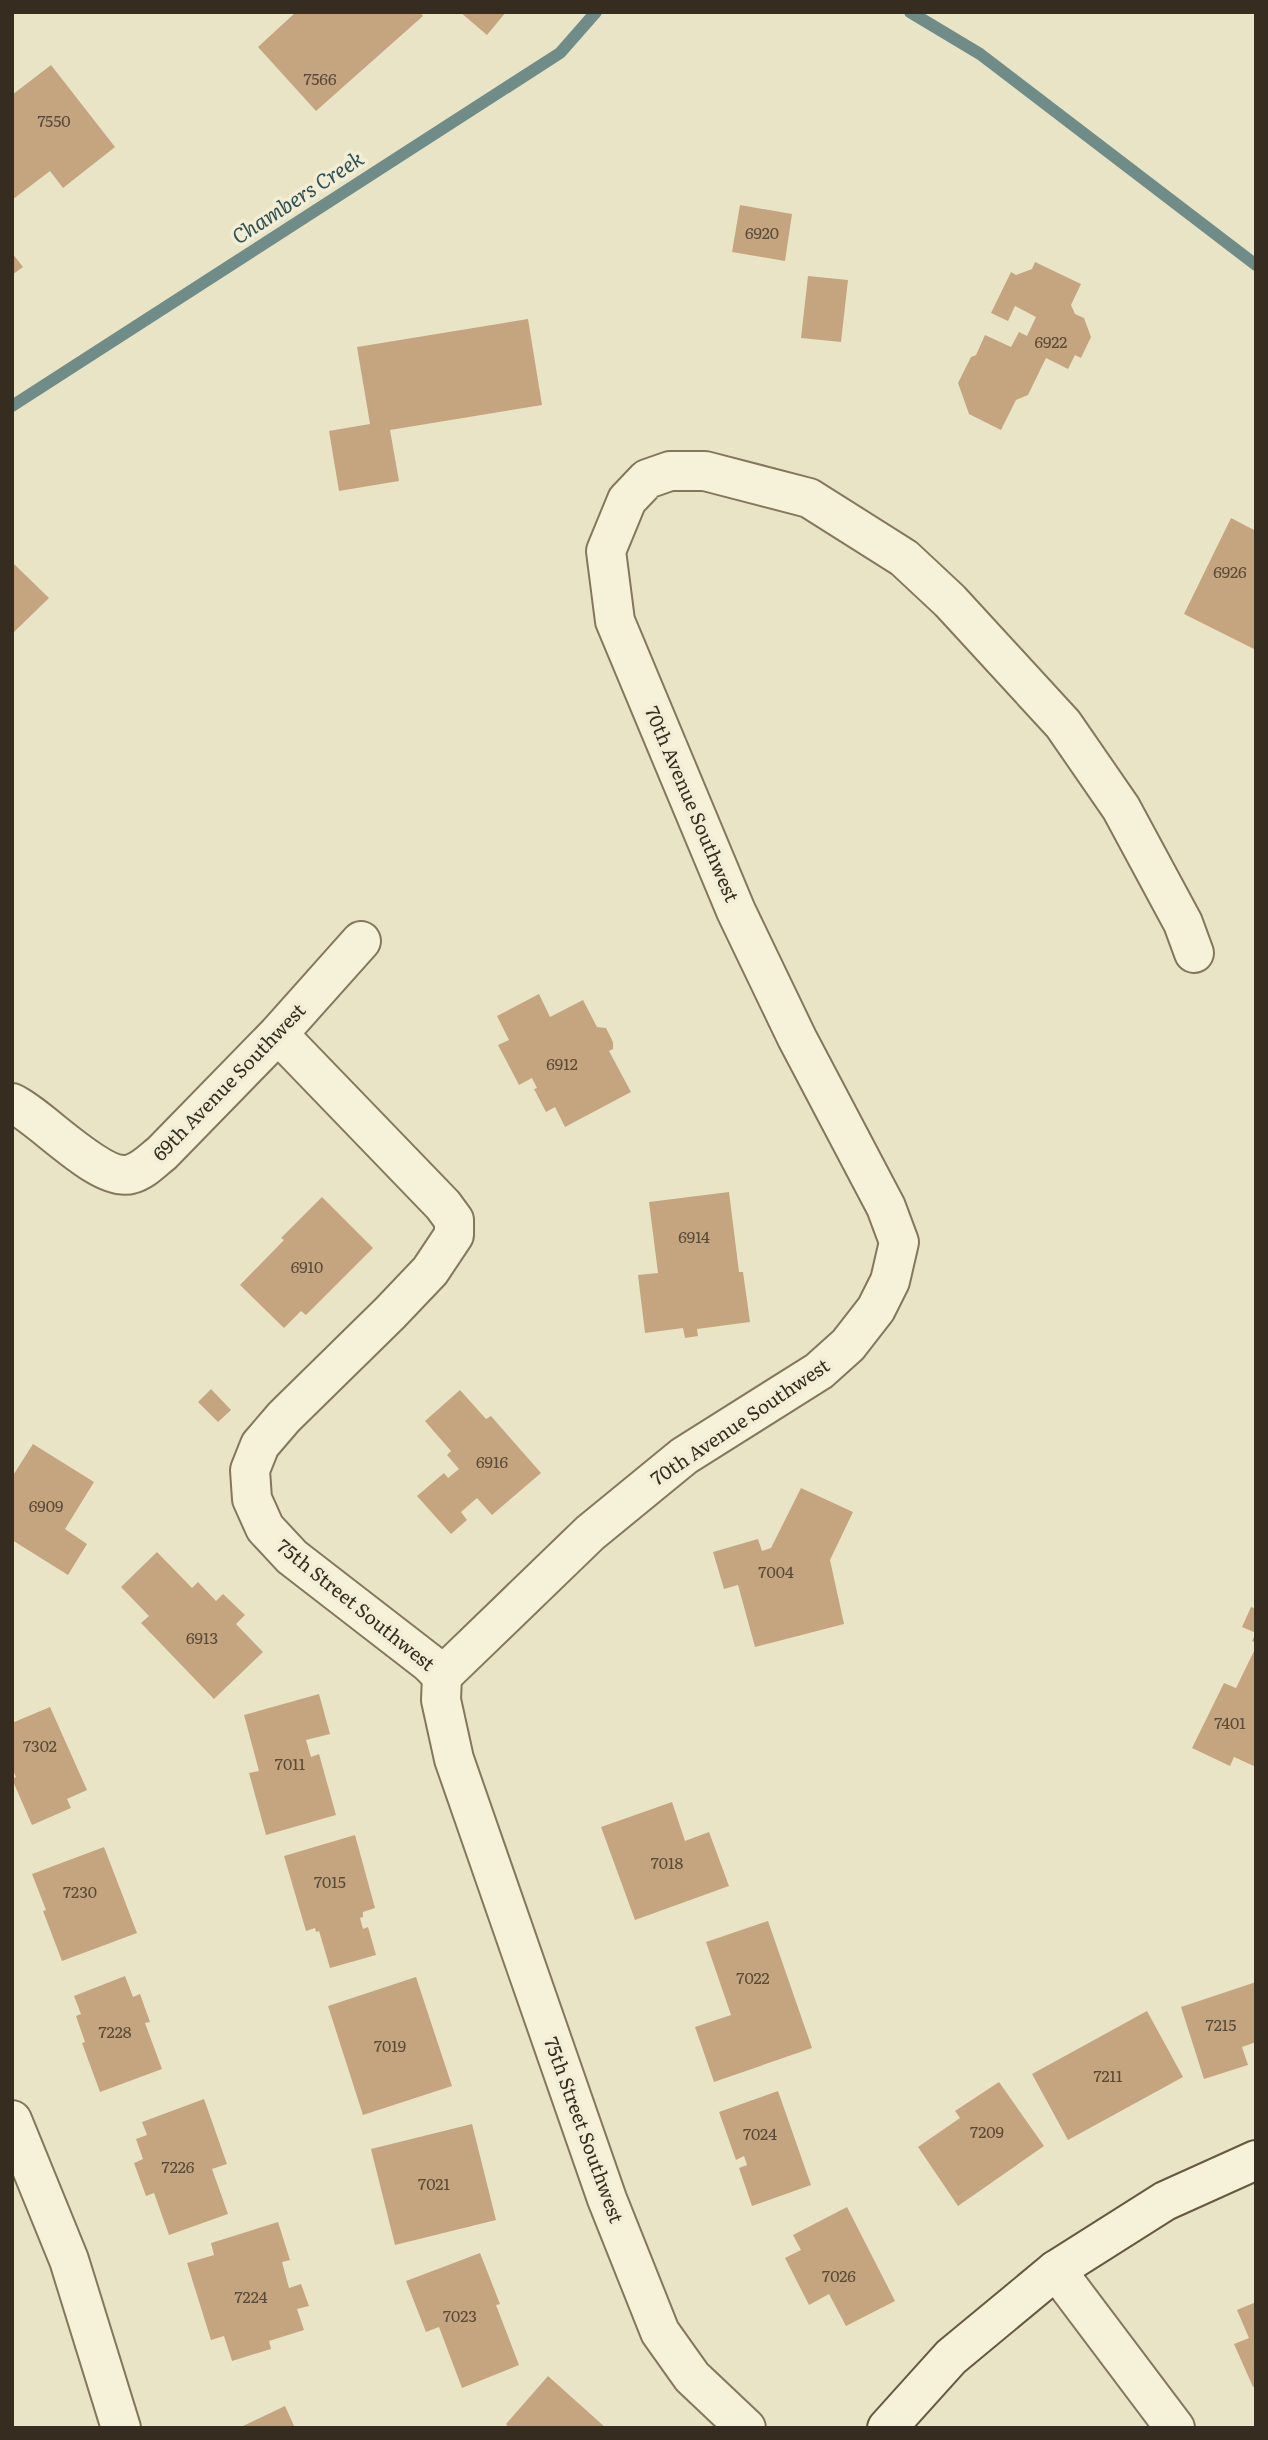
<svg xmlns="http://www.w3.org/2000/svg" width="1268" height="2440" viewBox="0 0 1268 2440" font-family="Literata,serif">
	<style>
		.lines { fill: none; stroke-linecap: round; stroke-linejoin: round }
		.stream { stroke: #6f8c88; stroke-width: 12 }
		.building { fill: #c5a580 }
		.street-casing { stroke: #84775e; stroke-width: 42 }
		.secondary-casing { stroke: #665841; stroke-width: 42 }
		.street { stroke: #f6f1d9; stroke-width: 38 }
		.secondary { stroke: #f6f1d9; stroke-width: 38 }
		.labels { text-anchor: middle; stroke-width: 7; stroke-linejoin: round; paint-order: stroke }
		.number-label { font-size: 16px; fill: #5a4b38 }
		.street-label { font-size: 19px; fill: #362d20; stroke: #f2eed5 }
		.water-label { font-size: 21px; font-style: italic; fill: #315254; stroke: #f2eed5 }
	</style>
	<rect width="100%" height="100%" fill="#eae4c6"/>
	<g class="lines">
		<!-- stream -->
		<path class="stream" d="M910,12L980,54L1256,265
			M12,406L560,53L596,12"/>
	</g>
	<!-- building -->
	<path class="building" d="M296,12H420L423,16L316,111L258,47Z
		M460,12H506L487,35Z
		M51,65L115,147L63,188L50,171L12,200V95Z
		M740,205L792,214L785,261L732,252Z
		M12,253L23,267L12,275Z
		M1035,262L1081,284L1071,305L1075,314L1084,318L1091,337L1081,358L1075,355L1068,369L1046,358L1028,395L1016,400L1001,430L969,414L958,383L971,357L976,355L985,335L1011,347L1019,332L1027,336L1036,317L1015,306L1008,321L991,313L1011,272L1016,275L1032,269Z
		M808,276L848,280L841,342L801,338Z
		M528,319L542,405L390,430L399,481L339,491L329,431L370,424L357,347Z
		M1231,518L1256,531V650L1184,614Z
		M12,562L49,598L12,634Z
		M539,994L550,1017L583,1000L597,1027L606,1028L613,1042V1049L609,1051L631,1092L565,1127L555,1107L546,1112L534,1089L537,1088L532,1078L519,1085L498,1045L509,1040L497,1016Z
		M729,1192L739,1272H743L750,1322L697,1329L698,1336L685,1338L683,1328L645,1333L638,1275L658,1273L649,1202Z
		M322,1197L373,1248L306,1315L301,1311L284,1328L240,1285L284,1240L281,1238Z
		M211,1389L231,1410L218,1422L198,1402Z
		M460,1390L486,1419L491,1416L541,1473L492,1515L477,1498L461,1512L467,1520L451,1534L417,1496L444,1473L448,1478L459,1469L447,1455L451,1451L425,1421Z
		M33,1444L94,1482L65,1529L87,1544L68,1575L12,1540V1477Z
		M801,1488L853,1512L830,1560L844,1624L755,1647L738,1585L724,1589L713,1552L758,1539L762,1551L771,1548Z
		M157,1552L192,1588L198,1582L216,1601L223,1594L245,1615L236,1624L263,1652L214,1699L141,1623L149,1616L121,1587Z
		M1251,1607L1256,1609V1643L1252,1641L1256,1633L1242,1627Z
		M1256,1647V1767L1234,1757L1230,1766L1192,1748L1224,1683L1236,1688Z
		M319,1694L330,1734L306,1740L311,1757L319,1754L336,1815L266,1835L249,1773L259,1771L244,1715Z
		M50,1707L87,1790L67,1799L71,1808L32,1825L12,1779L16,1777L12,1768V1723Z
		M672,1802L685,1841L709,1832L729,1886L635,1920L601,1827Z
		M355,1835L375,1908L363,1912V1917L360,1918L363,1929L368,1927L376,1955L330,1968L319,1931L316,1932L315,1928L306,1931L284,1856Z
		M104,1847L137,1933L62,1961L43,1911L46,1910L32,1874Z
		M768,1921L812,2048L714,2082L695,2027L731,2015L706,1942Z
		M125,1976L133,1997L140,1994L150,2022L145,2023L162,2069L100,2092L82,2043L85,2042L76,2016L81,2014L74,1996Z
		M416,1977L452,2086L363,2115L328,2006Z
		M1256,1982V2042L1242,2047L1248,2065L1204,2079L1181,2007Z
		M1147,2011L1183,2077L1068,2140L1032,2074Z
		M999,2082L1044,2146L958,2206L918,2147L960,2118L955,2111Z
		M778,2091L811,2185L752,2206L739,2168L747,2165L744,2156L736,2160L719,2112Z
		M204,2099L227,2164L212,2169L228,2214L169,2235L154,2193L146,2196L134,2163L143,2159L136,2139L147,2135L142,2122Z
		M472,2124L496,2220L395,2245L371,2149Z
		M847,2207L895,2301L846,2326L829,2294L809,2305L785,2258L801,2250L793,2235Z
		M278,2222L290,2260L282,2262L289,2288L301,2284L309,2306L297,2309L304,2330L269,2341L271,2349L232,2361L224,2336L211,2340L187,2263L214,2255L211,2243Z
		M480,2253L500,2304L496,2305L519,2365L462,2388L439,2327L426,2332L406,2281Z
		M1256,2302V2386L1253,2387L1234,2344L1249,2338L1237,2310Z
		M548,2376L606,2428H509L506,2424Z
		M285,2406L295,2428H239Z"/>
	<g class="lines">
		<!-- street casing -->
		<g class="street-casing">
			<path id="street" d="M278,1034L443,1205L454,1220V1235L430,1271L390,1313L284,1417L260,1445L250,1470L252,1499L265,1528L292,1557L429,1663L442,1676L441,1700L454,1759L607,2199L660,2332L692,2377L746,2428
				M12,1103C42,1117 100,1183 131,1174C143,1171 152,1161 162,1153L278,1034L361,941
				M442,1676L590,1533L684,1456L819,1371L848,1345L876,1309L890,1281L899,1242L886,1207L797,1038L736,911L615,621L606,551L627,500L647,479L670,471H705L809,498L904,558L950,601L1063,724L1121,808L1183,923L1194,953
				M12,2120L69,2260L121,2428
				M1056,2270L1175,2428"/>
		</g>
		<!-- secondary casing -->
		<g class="secondary-casing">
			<path id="secondary" d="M887,2428L951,2357L1056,2270L1165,2201L1256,2160"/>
		</g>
		<!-- street -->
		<use href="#street" class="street"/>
		<!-- secondary -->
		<use href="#secondary" class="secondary"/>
	</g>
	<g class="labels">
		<!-- number labels -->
		<g class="number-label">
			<text x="320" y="85">7566</text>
			<text x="54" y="127">7550</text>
			<text x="762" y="239">6920</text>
			<text x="1051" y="348">6922</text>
			<text x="1230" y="578">6926</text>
			<text x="562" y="1070">6912</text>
			<text x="694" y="1243">6914</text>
			<text x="307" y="1273">6910</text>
			<text x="492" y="1468">6916</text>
			<text x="46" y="1512">6909</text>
			<text x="776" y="1578">7004</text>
			<text x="202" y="1644">6913</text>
			<text x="1230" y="1729">7401</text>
			<text x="40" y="1752">7302</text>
			<text x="290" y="1770">7011</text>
			<text x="667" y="1869">7018</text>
			<text x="330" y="1888">7015</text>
			<text x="80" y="1898">7230</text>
			<text x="753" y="1984">7022</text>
			<text x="1221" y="2031">7215</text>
			<text x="115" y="2038">7228</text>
			<text x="390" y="2052">7019</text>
			<text x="1108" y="2082">7211</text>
			<text x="987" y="2138">7209</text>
			<text x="760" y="2140">7024</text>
			<text x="178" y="2173">7226</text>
			<text x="434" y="2190">7021</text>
			<text x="839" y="2282">7026</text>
			<text x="251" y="2303">7224</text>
			<text x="460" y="2322">7023</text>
		</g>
		<!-- street labels -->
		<g class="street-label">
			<text transform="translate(692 804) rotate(67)" y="7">70th Avenue Southwest</text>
			<text transform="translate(229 1082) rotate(-46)" y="7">69th Avenue Southwest</text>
			<text transform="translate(740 1422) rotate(-34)" y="7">70th Avenue Southwest</text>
			<text transform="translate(356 1605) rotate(39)" y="7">75th Street Southwest</text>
			<text transform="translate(584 2130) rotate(70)" y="7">75th Street Southwest</text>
		</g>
		<!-- water labels -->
		<g class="water-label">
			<text transform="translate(298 198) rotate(-33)" y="7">Chambers Creek</text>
		</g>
	</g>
	<!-- border -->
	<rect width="1268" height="2440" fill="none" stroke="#362d20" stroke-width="28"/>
</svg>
